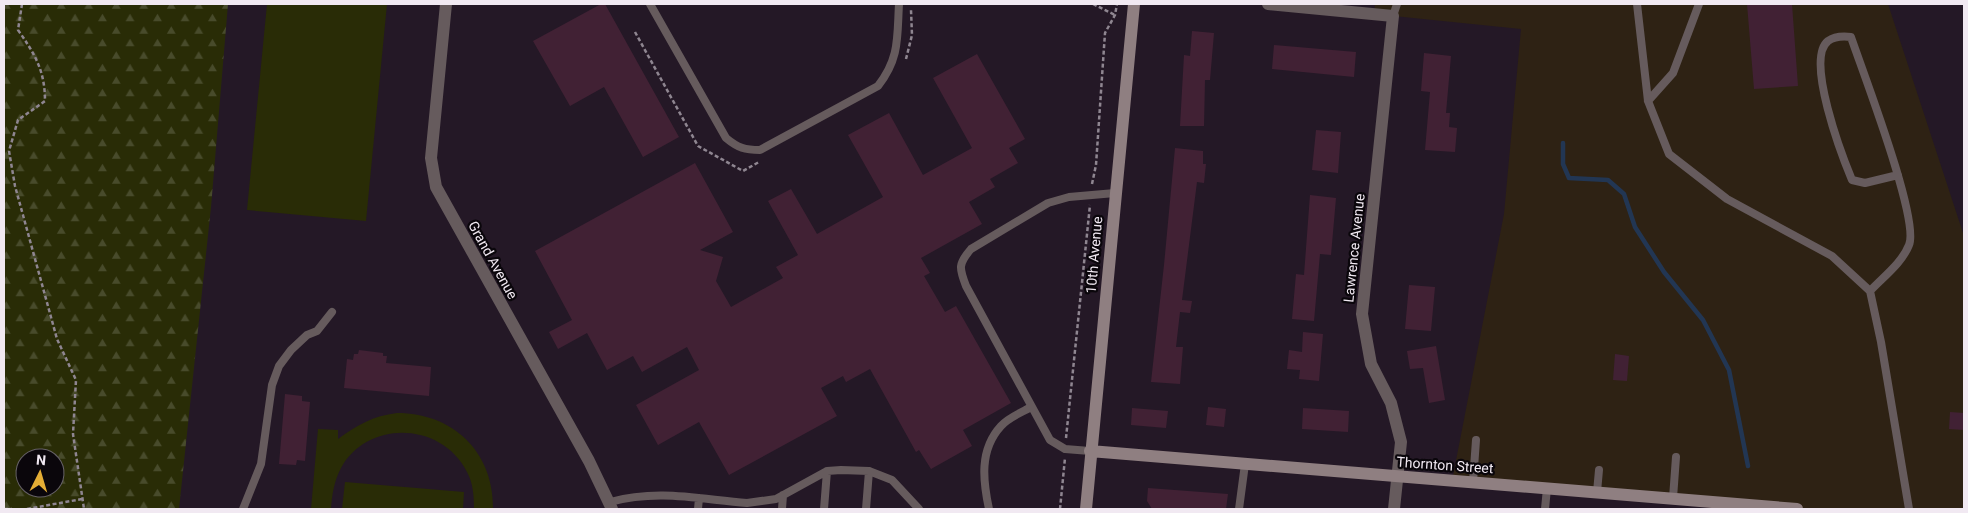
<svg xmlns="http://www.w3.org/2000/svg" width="1968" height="513" viewBox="0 0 1968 513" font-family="Roboto,sans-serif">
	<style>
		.industrial { fill: #2e2214 }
		.forest { fill: url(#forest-firs); fill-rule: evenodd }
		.garden { fill: #292c06 }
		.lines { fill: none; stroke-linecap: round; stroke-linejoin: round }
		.stream { stroke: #223653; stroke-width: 4.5 }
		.building { fill: #412134 }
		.path { stroke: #8f8691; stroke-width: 2.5; stroke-dasharray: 4 2.5; stroke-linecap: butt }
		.lane { stroke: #665b5d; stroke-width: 8 }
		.street { stroke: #665b5d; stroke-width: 12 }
		.secondary { stroke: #8f7f81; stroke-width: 12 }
		.labels { text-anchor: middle; stroke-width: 4.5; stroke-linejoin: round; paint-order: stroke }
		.street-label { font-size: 14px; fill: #f1e9f2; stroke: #0a060b }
	</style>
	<defs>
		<pattern id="forest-firs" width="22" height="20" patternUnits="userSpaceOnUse" patternTransform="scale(1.25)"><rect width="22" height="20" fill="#292c06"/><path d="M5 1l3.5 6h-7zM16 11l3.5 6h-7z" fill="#484b2b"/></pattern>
	</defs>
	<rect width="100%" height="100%" fill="#241826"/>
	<!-- industrial -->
	<path class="industrial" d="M1375,4H1888L1964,236V509H1797L1452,481L1504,214L1521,29L1374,14Z"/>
	<!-- forest -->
	<path class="forest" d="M4,4H228L211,207L179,509H4ZM25,458H55V488H25Z"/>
	<!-- garden -->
	<path class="garden" d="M267,4H387L366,221L247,210Z
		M397,413C453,413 494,452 493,509H474C474,496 473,483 467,472C442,422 368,419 341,468C334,481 332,495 331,509H311L318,429L338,430V439C357,425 373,416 397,413Z
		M345,482L464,492L463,509H342Z"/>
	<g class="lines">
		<!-- stream -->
		<path class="stream" d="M1563,143V164L1569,178L1608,180L1624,194L1635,227L1664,272L1703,320L1729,370L1748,466"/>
	</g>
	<!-- building -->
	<path class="building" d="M601,4H605L679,137L643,157L604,87L570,106L533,41Z
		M1747,4H1792L1798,86L1754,89Z
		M1192,31L1214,33L1210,80H1205L1204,126H1180L1184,55L1190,56Z
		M1274,45L1356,52L1354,77L1272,69Z
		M1424,53L1451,56L1446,113H1450L1449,127L1457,128L1455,152L1425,150L1430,92L1421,91Z
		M977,54L1025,139L1009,148L1018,163L990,179L995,187L969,202L982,224L921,258L930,273L924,276L945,312L956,306L1011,403L963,430L972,446L931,469L919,450L916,452L870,369L846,382L843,376L821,388L837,416L729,475L699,422L658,445L636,405L699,370L687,347L642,372L633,356L607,370L587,333L558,349L549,332L572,320L535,251L695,163L733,232L700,250L723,257L716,281L731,307L783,278L776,267L798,255L768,201L791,189L817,234L883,197L848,135L889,113L923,175L972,148L933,78Z
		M1316,130L1341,132L1338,173L1312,170Z
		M1175,148L1203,151V164H1206L1204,183L1197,182L1182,300L1192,301L1190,313L1180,312L1176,347H1183L1180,384L1151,382L1164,265Z
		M1310,195L1336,198L1331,255L1320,254L1314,321L1292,319L1296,274L1304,275Z
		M1409,285L1435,287L1431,331L1405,329Z
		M1303,332L1323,334L1319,381L1299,379L1300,370L1287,369L1289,350L1302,352Z
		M1436,346L1445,400L1429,403L1423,368L1410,369L1407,351Z
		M359,350L383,353V356H387L386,363L431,367L429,396L344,388L347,359L353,360L354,354H358Z
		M1615,354L1629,356L1627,381L1613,380Z
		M285,394L302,396V401L310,402L305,461L297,460L296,465L279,464Z
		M1208,407L1226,409L1224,427L1206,425Z
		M1132,408L1168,411L1166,428L1131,425Z
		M1303,408L1349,411L1348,432L1302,429Z
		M1950,412L1964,413V430L1949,429Z
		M1148,488L1228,494L1226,509H1152L1147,501Z"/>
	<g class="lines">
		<!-- path -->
		<path class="path" d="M22,4L18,30C35,54 45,71 45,101L18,120L9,151L15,186L57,339L76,380L73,434L84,509
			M1093,4L1115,15
			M635,32L698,146L743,171L759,162
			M906,59L912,35L911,10
			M1092,184L1096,165L1105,33L1115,15L1117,4
			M1066,438L1090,205
			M4,509H12
			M27,509L82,499
			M1060,509L1065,458"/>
		<!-- lane -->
		<path class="lane" d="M650,4L726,138C738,148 745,150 760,150L878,86C900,58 897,37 899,4
			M1637,4L1648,101L1669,154L1727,199L1832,256L1870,291L1881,342L1909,509
			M1393,16L1397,4
			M1648,101L1673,73L1699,4
			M1870,291C1883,277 1902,263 1909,245C1920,220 1862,70 1851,37C1843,36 1835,36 1828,41C1805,59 1842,156 1852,180L1865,183L1898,175
			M1090,451L1065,449L1050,440L966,286C959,268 958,264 971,249L1048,203L1069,197L1115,193
			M1473,482L1476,440
			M1597,492L1599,470
			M1673,498L1676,457
			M610,502C658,489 698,499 747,503L776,499L827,471L841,470L869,471L892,480L919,509
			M243,509L261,464L272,385L279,366L291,350L307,335L317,331L332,312
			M698,509L699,498
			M782,509L783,495
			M824,509L827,471
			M866,509L869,471
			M989,509C983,481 979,450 1001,426C1009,417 1021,413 1031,407
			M1239,509L1245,464
			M1545,509L1547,488"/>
		<!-- street -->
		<path class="street" d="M446,4L431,158L436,187L589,461L612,509
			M1268,4L1393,16L1362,314L1371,364L1391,403L1401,442L1394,509"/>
		<!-- secondary -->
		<path class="secondary" d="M1090,451L1797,509
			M1086,509L1134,4"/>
	</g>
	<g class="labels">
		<!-- street labels -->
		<g class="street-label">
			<text transform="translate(1354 248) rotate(-84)" y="5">Lawrence Avenue</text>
			<text transform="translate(1094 255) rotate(-85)" y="5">10th Avenue</text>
			<text transform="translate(493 260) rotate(61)" y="5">Grand Avenue</text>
			<text transform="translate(1445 465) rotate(4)" y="5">Thornton Street</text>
		</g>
	</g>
	<!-- border -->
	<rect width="1968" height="513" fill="none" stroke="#f1e9f2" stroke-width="10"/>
	<!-- north arrow -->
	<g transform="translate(40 473) rotate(5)"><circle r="24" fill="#0a060b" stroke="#666167"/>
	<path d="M0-4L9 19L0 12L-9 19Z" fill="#e4ad35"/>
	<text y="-8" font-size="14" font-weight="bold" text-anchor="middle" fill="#f1e9f2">N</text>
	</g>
</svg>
